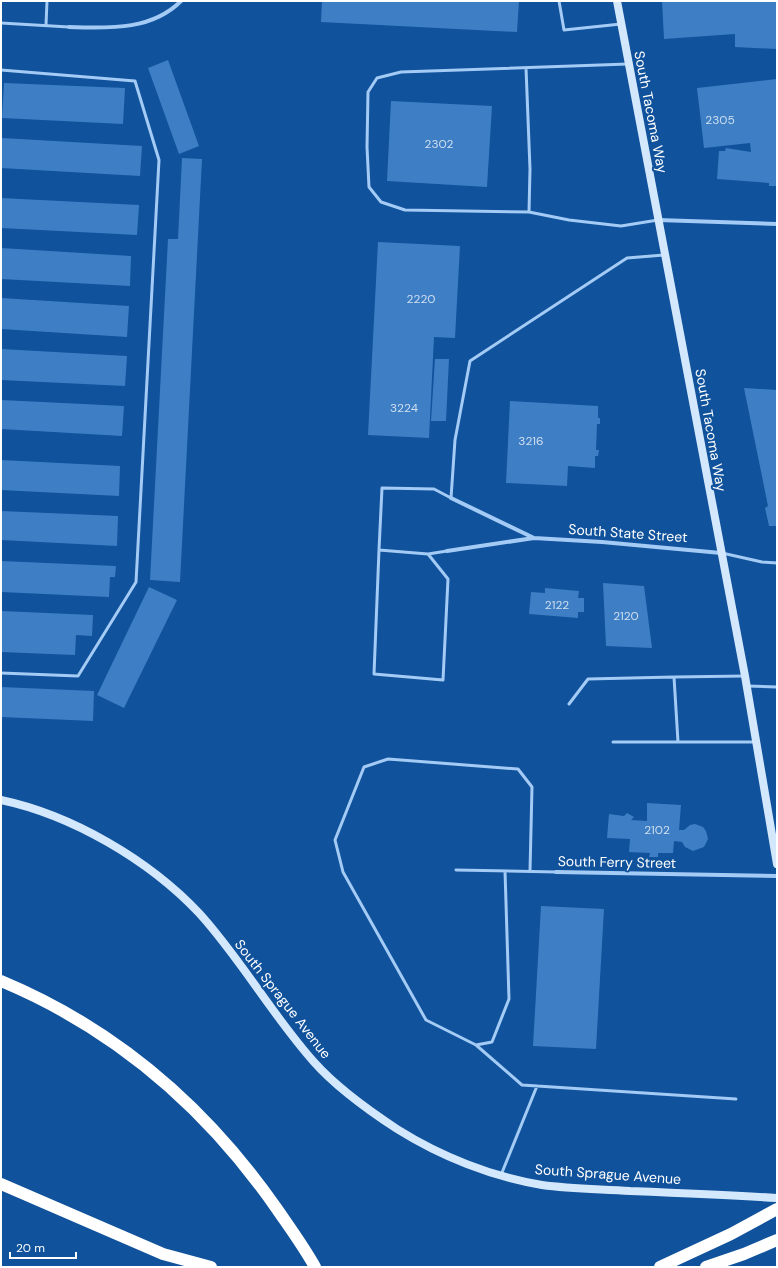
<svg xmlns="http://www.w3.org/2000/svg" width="778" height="1268" viewBox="0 0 778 1268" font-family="'DM Sans',sans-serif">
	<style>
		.building { fill: #3e7ec4 }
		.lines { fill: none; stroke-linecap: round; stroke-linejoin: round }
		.lane { stroke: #a3cbf5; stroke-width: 3 }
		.street { stroke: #a3cbf5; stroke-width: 4 }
		.secondary { stroke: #d3e7fd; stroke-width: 8 }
		.highway { stroke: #fff; stroke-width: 12 }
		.labels { text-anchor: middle; stroke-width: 4; stroke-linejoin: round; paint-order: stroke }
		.number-label { font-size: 12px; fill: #cfdff0 }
		.street-label { font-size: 14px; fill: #fff; stroke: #10529b }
	</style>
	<rect width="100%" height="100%" fill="#10529b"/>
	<!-- building -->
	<path class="building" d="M322,1H519L517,32L321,22Z
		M662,1H777V49L735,47V34L664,39Z
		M168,60L199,146L179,154L148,68Z
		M777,79V186H769V183L717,179L719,151H725L726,148L751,152L750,143L704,148L697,88Z
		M4,83L125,88L123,124L2,118Z
		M391,101L492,106L487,187L387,181Z
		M2,138L142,146L140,176L1,168Z
		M182,158L202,159L180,582L150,580L168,239H178Z
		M1,198L139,205L137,235L1,228Z
		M378,242L460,246L455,338L434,337L429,438L368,435Z
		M1,248L131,256L130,286L1,279Z
		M1,298L129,306L127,337L1,329Z
		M1,349L127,356L125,386L1,380Z
		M435,359H449L446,421H431Z
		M744,388L777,390V526H769L765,508L768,506Z
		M1,400L124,406L122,436L1,429Z
		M510,401L598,406V418H600V424H597L596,450H599L598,456H595V468L568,466L567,486L506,483Z
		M1,460L120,466L119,496L1,490Z
		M1,511L118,516L117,546L1,540Z
		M1,561L116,566L115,577H110L109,597L1,592Z
		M603,583L644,586L652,648L606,646Z
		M149,587L177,600L124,708L97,695Z
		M545,588L579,591L578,598H584V612H578V618L529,614L531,592L545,593Z
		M1,611L93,615L92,636L76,635L75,655L1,652Z
		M1,687L94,691L93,721L1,717Z
		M647,803L681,805L679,830H684L690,825L695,824L703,827L706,831L708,839L704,847L693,851L685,847L682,842L674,841L673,853H658V857H649L650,853L629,852L630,839L607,838L609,814L624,816L627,813L634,817L631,820L647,821Z
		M541,906L604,909L596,1049L533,1046Z"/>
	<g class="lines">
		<!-- lane -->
		<path class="lane" d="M559,1L564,30L621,24
			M1,23L69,27
			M46,25L47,1
			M526,68L530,169L529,212L405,210L381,202L369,187L367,147L368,92L377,78L401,72L628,64
			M1,70L135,81L159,160L136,582L78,676L1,673
			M529,212L569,220L621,226L658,220
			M379,550L374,674L443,680L448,579L428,554
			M447,551L428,554L379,550L382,488L434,489L451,498L455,440L470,361L627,258L664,255
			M722,553L762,562L777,563
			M674,677L745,676
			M747,686L777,687
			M569,704L588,679L674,677L678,742
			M613,742H756
			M456,870L556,872
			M505,871L509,999L492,1042L476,1045L426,1020L343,872L335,840L364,767L388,759L518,769L532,787L530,871
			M476,1045L522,1085L736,1099
			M501,1175L537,1086"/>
		<!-- street -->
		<path class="street" d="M69,27C108,28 151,31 181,1
			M658,220L777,224
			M451,498L534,538
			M447,551L534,538L602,542L721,553
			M556,872L777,876"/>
		<!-- secondary -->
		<path class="secondary" d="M617,1L745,676L777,864
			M1,800C72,815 149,860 199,913C241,959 272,1015 314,1062C337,1088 368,1110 397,1129C440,1156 492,1177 542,1185C571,1189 601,1189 630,1191C679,1193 728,1195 777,1198"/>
		<!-- highway -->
		<path class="highway" d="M1,981C116,1029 206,1107 277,1209C290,1228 304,1247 315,1267
			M1,1184L163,1254L211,1267
			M660,1267L731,1234L777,1209
			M706,1267L744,1254L777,1240"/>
	</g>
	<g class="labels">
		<!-- number labels -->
		<g class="number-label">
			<text x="720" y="124">2305</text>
			<text x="439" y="148">2302</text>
			<text x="421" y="303">2220</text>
			<text x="404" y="412">3224</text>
			<text x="531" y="445">3216</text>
			<text x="557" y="609">2122</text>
			<text x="626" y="620">2120</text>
			<text x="657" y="834">2102</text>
		</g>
		<!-- street labels -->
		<g class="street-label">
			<text transform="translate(651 112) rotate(79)" y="5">South Tacoma Way</text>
			<text transform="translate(711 430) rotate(80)" y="5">South Tacoma Way</text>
			<text transform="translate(628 533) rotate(4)" y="5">South State Street</text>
			<text transform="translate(617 862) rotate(1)" y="5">South Ferry Street</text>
			<text transform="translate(283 999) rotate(52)" y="5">South Sprague Avenue</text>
			<text transform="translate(608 1174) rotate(4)" y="5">South Sprague Avenue</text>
		</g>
	</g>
	<!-- border -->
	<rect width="778" height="1268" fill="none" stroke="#ffffff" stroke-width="4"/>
	<!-- scale -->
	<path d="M10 1252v6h66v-6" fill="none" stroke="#ffffff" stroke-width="2"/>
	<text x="16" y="1252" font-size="12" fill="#ffffff" stroke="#10529b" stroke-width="3" paint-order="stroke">20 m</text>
</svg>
